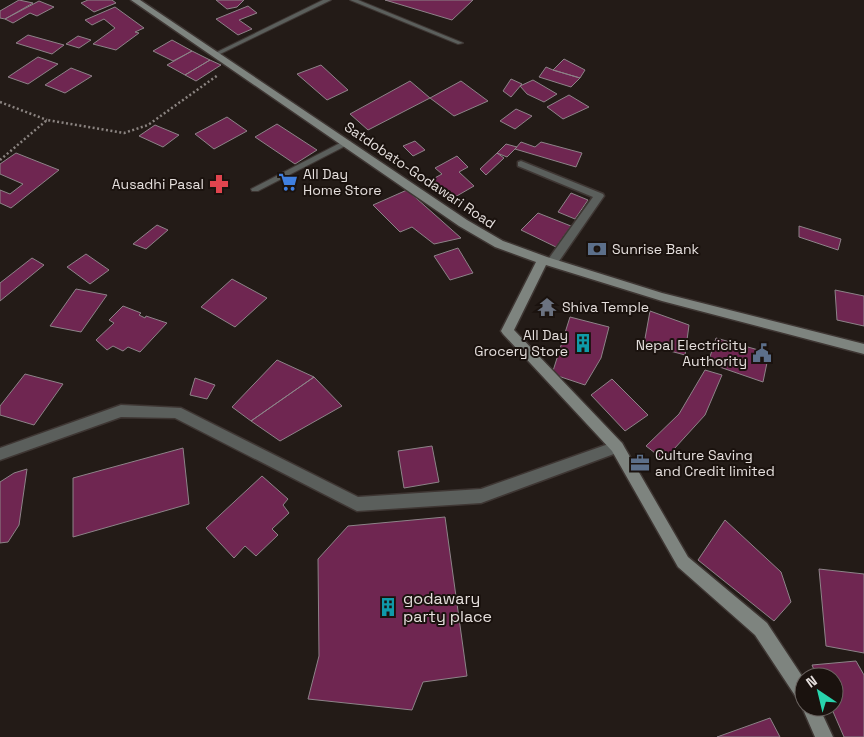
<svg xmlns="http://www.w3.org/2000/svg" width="864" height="737" viewBox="0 0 864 737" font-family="'Space Grotesk',sans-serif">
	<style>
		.building { fill: #6f2651; stroke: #8d8388 }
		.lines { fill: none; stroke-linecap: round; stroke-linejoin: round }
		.lane-casing { stroke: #3e3633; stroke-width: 2 }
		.street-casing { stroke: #3e3633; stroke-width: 3 }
		.secondary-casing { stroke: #3e3633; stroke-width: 3 }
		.path { stroke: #8b8481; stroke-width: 2.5; stroke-dasharray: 2 2.5; stroke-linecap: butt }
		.lane { fill: #5b5f5c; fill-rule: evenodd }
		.street { fill: #5b5f5c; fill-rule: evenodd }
		.secondary { fill: #7e847f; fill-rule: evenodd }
		.labels { text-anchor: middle; stroke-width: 4; stroke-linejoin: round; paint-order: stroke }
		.poi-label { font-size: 14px; fill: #e5dfdd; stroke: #1a120e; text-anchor: start }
		.street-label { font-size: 14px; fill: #e5dfdd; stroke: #1a120e }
		.near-poi-label { font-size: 16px; fill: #e5dfdd; stroke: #1a120e; text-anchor: start }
	</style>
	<rect width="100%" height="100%" fill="#231b17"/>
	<!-- building -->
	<path class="building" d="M19,0L33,3L5,19L0,18V11Z
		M88,0H112L116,3L94,12L81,3Z
		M216,0H244L237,7L227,9Z
		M385,0H473L452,20Z
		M39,1L54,7L37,16L30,13L13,23L5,19Z
		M248,6L257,13L239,20L252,29L238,35L216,19Z
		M115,7L144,28L135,32L139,33L116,50L93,44L115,28L104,19L92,25L85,20Z
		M28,35L64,45L52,54L16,43Z
		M78,36L91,40L79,48L66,44Z
		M172,40L192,51L173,61L153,51Z
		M192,51L210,60L185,75L167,65Z
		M38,57L58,64L28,84L8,77Z
		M564,59L585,70L580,78L553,70Z
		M210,60L221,65L196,81L185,75Z
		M321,65L348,90L327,100L297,74Z
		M546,67L553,70L580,78L571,87L539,77Z
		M71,68L92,76L65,93L45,85Z
		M511,79L522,84L511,97L503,91Z
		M533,80L557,94L544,102L527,94L520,86Z
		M410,81L430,98L368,130L350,114Z
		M461,81L488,101L454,116L430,98Z
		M569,95L589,107L563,119L547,107Z
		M516,109L532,116L515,129L500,121Z
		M227,117L247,131L214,149L195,134Z
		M277,124L317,150L295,164L255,137Z
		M155,125L179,135L163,147L139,136Z
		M415,141L425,150L413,156L403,146Z
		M521,142L535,147L541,142L582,153L576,167L515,149Z
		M506,144L517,147L507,157L497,153Z
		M16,153L59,170L11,208L0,203V190L10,194L23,184L0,174V164Z
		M497,153L504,158L486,175L480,169Z
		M457,156L468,167L459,172L474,186L455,197L431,180L442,174L435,168Z
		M407,190L461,238L434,244L412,227L400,232L373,205Z
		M571,193L588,200L575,219L558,212Z
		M538,213L571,226L556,247L521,230Z
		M157,225L168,230L146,249L133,244Z
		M799,226L841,239L838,250L799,237Z
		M458,248L473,273L450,280L434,256Z
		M86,254L109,270L90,284L67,267Z
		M32,258L44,265L0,301V283Z
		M232,279L267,298L235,327L201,307Z
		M76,289L107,295L81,332L50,326Z
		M835,290L864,296V326L837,320Z
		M123,306L141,313L139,315L145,318L146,316L167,323L140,352L128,347L123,351L113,346L107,350L96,340L114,323L109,320Z
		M650,311L689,325L685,355L644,344Z
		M570,317L609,327L601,358L585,385L552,374Z
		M716,338L769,353L763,382L708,363Z
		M277,360L314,377L251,421L232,407Z
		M705,370L722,375L705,415L664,460L646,446L679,414Z
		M25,374L63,384L34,425L0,415V406Z
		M314,377L342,406L280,441L251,421Z
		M195,378L215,385L207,399L190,395Z
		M612,379L648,415L625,431L591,395Z
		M432,446L439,482L404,488L398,451Z
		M183,448L189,504L73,537V478Z
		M27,469L19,525L8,542L0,543V482L14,473Z
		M262,476L288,499L283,505L289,513L272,529L278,535L256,556L245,546L234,558L206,528Z
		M445,517L467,676L423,682L412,710L308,699L319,656L318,559L348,526Z
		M725,520L781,572L791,602L774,621L698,560Z
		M819,569L864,574V653L826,646Z
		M856,661L864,675V737H844L831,707H834V677H817L812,665Z
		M770,718L780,737H717Z"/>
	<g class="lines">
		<!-- lane casing -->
		<g class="lane-casing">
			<path id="lane" d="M323,0H331L218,55L213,54Z
				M350,0H358L463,43L458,44Z
				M344,141H350L351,143L258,191H252L251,189Z"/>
		</g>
		<!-- street casing -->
		<g class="street-casing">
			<path id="street" d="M521,161L603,194L604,196L557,264L553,265L547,261L593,197L518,166V162Z
				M121,405L181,408L358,497L481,489L617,441L622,443L624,447L622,451L481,503L357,511L175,418L121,417L0,460V448Z"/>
		</g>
		<!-- secondary casing -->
		<g class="secondary-casing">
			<path id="secondary" d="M131,0H140L467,220L503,241L547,257L662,293L864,344V354L662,301L546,265L514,330L622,443L688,557L767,623L804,679V707H819L833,737H815L802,707L804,702L798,700L755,635L678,567L612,451L503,334L501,331L536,262L495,247L459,226Z"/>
		</g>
		<!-- path -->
		<path class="path" d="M0,102L47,120
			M0,160L47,120L124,133L148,125L218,75"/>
		<!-- lane -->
		<use href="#lane" class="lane"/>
		<!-- street -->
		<use href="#street" class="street"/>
		<!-- secondary -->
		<use href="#secondary" class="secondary"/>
	</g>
	<!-- icons -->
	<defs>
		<g id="supermarket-bare" transform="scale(1.5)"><path d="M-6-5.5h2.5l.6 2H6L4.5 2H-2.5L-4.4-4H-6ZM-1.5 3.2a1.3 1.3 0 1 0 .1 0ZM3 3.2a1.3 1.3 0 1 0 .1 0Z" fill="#3f7fe0" stroke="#1a120e" stroke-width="2.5" paint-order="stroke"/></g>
		<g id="pharmacy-bare" transform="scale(1.5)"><path d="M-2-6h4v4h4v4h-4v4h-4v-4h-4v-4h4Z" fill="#e0444e" stroke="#1a120e" stroke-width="2.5" paint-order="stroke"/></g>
		<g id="bank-bare" transform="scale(1.5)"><path d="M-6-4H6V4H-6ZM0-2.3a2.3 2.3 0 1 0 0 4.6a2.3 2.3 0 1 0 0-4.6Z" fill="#5c6f8a" stroke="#1a120e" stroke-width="2.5" paint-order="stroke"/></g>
		<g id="temple-bare" transform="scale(1.5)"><path d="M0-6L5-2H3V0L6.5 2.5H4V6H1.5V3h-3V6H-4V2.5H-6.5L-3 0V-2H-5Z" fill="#6b7280" stroke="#1a120e" stroke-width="2.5" paint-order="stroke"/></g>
		<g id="building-bare" transform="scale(1.5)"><path d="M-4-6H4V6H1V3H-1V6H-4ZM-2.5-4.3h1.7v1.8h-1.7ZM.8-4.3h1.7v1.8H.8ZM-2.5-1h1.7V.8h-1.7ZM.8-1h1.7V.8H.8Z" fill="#0f9aa8" stroke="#1a120e" stroke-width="2.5" paint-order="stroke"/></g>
		<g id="civic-bare" transform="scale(1.5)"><path d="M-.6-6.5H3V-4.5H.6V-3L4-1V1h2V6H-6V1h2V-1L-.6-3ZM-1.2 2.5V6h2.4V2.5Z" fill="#5c6f8a" stroke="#1a120e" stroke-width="2.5" paint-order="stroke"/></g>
		<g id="office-bare" transform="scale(1.5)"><path d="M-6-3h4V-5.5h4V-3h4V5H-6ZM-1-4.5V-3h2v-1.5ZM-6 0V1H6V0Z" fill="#5c6f8a" stroke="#1a120e" stroke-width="2.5" paint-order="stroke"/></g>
	</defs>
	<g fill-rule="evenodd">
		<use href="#supermarket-bare" x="288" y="182"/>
		<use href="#pharmacy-bare" x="219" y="184"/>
		<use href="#bank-bare" x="597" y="249"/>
		<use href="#temple-bare" x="547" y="307"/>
		<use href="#building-bare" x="583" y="343"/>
		<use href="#civic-bare" x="762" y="353"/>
		<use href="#office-bare" x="640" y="463"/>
		<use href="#building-bare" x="388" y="607"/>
	</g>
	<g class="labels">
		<!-- poi labels -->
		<g class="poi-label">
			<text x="303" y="179">All Day<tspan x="303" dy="16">Home Store</tspan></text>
			<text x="204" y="189" text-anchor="end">Ausadhi Pasal</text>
			<text x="612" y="254">Sunrise Bank</text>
			<text x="562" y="312">Shiva Temple</text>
			<text x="568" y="340" text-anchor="end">All Day<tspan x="568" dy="16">Grocery Store</tspan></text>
			<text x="747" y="350" text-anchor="end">Nepal Electricity<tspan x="747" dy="16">Authority</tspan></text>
			<text x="655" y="460">Culture Saving<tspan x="655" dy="16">and Credit limited</tspan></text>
		</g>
		<!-- street labels -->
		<g class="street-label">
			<text transform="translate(420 175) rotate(34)" y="5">Satdobato-Godawari Road</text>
		</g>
		<!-- near-poi labels -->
		<g class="near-poi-label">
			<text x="403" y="604">godawary<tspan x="403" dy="18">party place</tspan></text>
		</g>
	</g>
	<!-- north arrow -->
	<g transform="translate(819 692) rotate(325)"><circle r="24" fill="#1a120e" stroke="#6b6461"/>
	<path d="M0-4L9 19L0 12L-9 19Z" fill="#28d5ad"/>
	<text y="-8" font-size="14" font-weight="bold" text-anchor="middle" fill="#e5dfdd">N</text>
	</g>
</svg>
